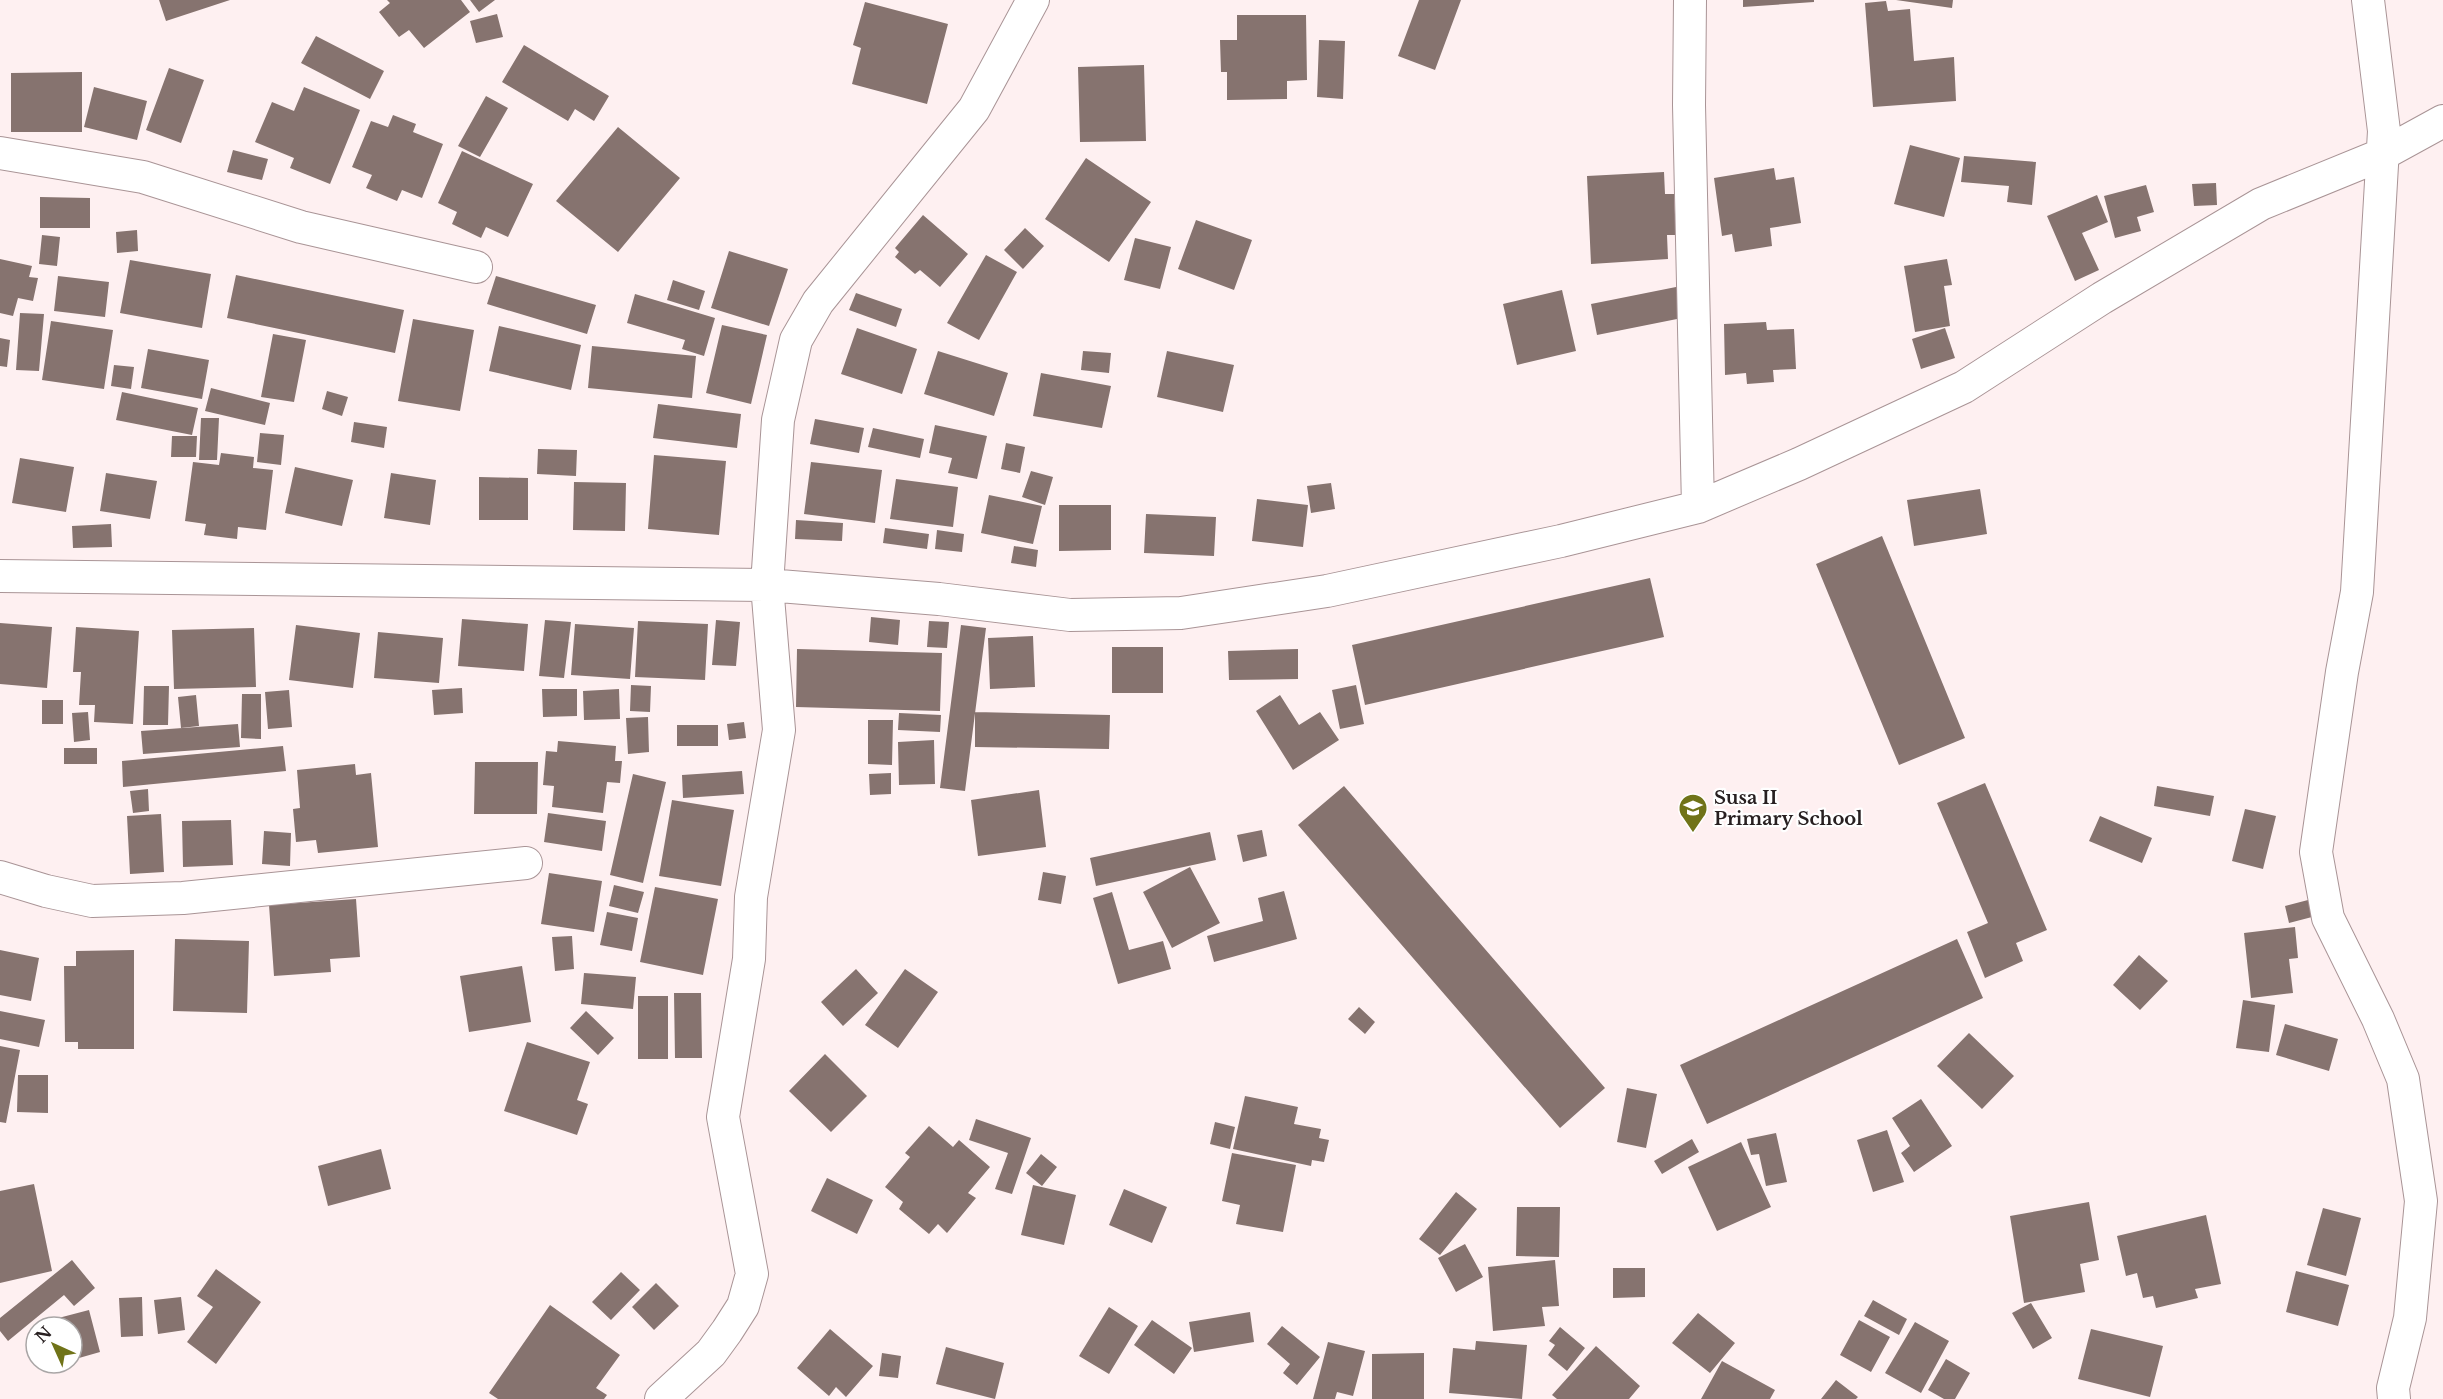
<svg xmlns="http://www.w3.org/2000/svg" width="2443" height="1399" viewBox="0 0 2443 1399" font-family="'Libre Baskerville',serif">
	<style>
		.building { fill: #86736f }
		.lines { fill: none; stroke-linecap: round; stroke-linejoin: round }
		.minor-casing { stroke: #a99496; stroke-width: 34 }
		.minor { stroke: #fff; stroke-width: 32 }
		.labels { text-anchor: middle; stroke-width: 4.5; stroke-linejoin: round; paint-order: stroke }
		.poi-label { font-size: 18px; font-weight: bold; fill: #282021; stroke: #fff; text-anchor: start }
	</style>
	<rect width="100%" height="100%" fill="#fef0f1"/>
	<!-- building -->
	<path class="building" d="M159,0H230L166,21Z
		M387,0H461L470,12L424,48L409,30L399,37L379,12L390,3Z
		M470,0H495L479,12Z
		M1419,0H1461L1435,70L1398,56Z
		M1743,0H1814V2L1743,7Z
		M1896,0H1953L1952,8Z
		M1886,1L1888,11L1910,9L1914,61L1954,57L1956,101L1873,107L1865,3Z
		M865,2L948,24L927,104L852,84L861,48L853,45Z
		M497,14L503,37L476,43L470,21Z
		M1237,15H1306L1307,80L1287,81V99L1227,100V72H1221L1220,40H1237Z
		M316,36L384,71L370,99L301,63Z
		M1319,40L1345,41L1343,99L1317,97Z
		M524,45L609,96L594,121L575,109L568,121L502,82Z
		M1144,65L1146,141L1080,142L1078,67Z
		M169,68L204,80L181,143L146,130Z
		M82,72V132H11V73Z
		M94,87L147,101L137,140L84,127Z
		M304,87L360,110L330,184L290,168L294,158L255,142L272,102L294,111Z
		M486,96L508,108L480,157L458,146Z
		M393,115L416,124L413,132L443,144L422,198L402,190L397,201L366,188L372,175L352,167L371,121L388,127Z
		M618,127L680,178L618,252L556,201Z
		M1910,145L1960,158L1944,217L1894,204Z
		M233,150L268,159L262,180L227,172Z
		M462,151L533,184L508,237L486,227L481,238L452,224L457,212L438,203Z
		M1964,156L2036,162L2032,205L2007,202L2009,186L1961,182Z
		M1086,158L1151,202L1109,262L1045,219Z
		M1774,168L1776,180L1794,177L1801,223L1770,228L1772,246L1735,252L1732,234L1722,236L1714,178Z
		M1664,172L1665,194H1674L1676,235H1667L1668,259L1591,264L1587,176Z
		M2216,183L2217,205L2194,206L2192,184Z
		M2146,185L2154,212L2137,217L2141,231L2115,238L2104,196Z
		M2097,195L2108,222L2082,233L2099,270L2075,281L2047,216Z
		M40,197L90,198V228H40Z
		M923,215L968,254L940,287L920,270L915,274L895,257L899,252L895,248Z
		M1196,220L1252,240L1234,290L1178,269Z
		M1025,228L1044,246L1023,269L1004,250Z
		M137,230L138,251L117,253L116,232Z
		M42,235L60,237L57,266L39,264Z
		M1135,238L1171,247L1160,289L1124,280Z
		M729,251L788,269L769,326L711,308Z
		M986,255L1017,272L979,340L947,323Z
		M0,259L32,266L29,277L38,278L33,301L18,298L13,316L0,313Z
		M1947,259L1952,285L1944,286L1950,326L1915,332L1904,266Z
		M130,260L211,274L202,328L120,313Z
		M236,275L404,310L395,353L227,318Z
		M58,276L109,282L105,317L54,311Z
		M496,276L596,305L587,334L487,304Z
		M673,280L705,291L699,310L667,300Z
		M1681,286L1687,317L1597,335L1591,304Z
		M1562,290L1576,351L1517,365L1503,304Z
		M856,293L902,309L896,327L849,310Z
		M635,294L715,318L704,356L682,349L685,340L627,323Z
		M20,313L44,314L39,371L16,370Z
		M413,319L474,330L460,411L398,401Z
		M51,321L113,330L104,389L42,380Z
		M1766,322L1767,330L1794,329L1796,369L1773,370L1774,382L1747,384L1746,373L1725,375L1724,324Z
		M722,325L767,335L751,404L706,393Z
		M499,326L581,345L571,390L489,371Z
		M857,328L917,349L902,394L841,374Z
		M1945,328L1955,358L1921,369L1912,339Z
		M273,334L306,340L294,402L261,397Z
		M0,338L10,340L7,367L0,366Z
		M592,346L696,356L692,398L588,388Z
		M148,349L209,360L202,399L141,388Z
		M938,351L1008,373L994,416L924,394Z
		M1083,351L1111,353L1109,373L1081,370Z
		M1167,351L1234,365L1223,412L1157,397Z
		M114,365L134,367L131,389L111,386Z
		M1041,373L1111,386L1102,428L1033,416Z
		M211,388L270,403L265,425L205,411Z
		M327,391L348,397L342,416L322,409Z
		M122,392L198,408L192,435L116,420Z
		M658,404L741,414L737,448L653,438Z
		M201,418H219L217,460H199Z
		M815,419L864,428L859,453L810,444Z
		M354,422L387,427L384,448L351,442Z
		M935,425L987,436L977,479L948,473L952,458L929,453Z
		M873,428L924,439L920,458L868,447Z
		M260,433L284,435L281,465L257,462Z
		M172,436H197L196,457H171Z
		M1006,443L1025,447L1020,473L1001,469Z
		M538,449L577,450L576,476L537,474Z
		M221,453L254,457L253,468L273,470L266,530L238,527L237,539L204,535L206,524L185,521L193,462L219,465Z
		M654,455L726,461L719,535L648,529Z
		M20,458L74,467L66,512L12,503Z
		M811,462L882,470L875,523L804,514Z
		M295,467L353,480L342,526L285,513Z
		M1031,471L1053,477L1045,505L1022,497Z
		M106,473L157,481L150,519L100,511Z
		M391,473L436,480L430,525L384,518Z
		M479,477L528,478V520H479Z
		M896,479L958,487L953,527L890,519Z
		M574,482L626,483L625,531L573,530Z
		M1331,483L1335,509L1311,513L1307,486Z
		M1980,489L1987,534L1914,546L1907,500Z
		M989,495L1042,506L1033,544L981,533Z
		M1257,499L1308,505L1303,547L1252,541Z
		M1059,505H1111V550L1059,551Z
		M1146,514L1216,517L1214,556L1144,553Z
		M796,520L843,523L842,541L795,539Z
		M111,524L112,547L73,548L72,526Z
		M885,528L929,534L927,549L883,543Z
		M937,530L964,534L962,552L935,549Z
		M1882,536L1965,738L1899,765L1816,564Z
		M1014,546L1038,550L1036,567L1011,563Z
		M1650,578L1664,637L1365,705L1352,645Z
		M871,617L900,620L898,645L869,642Z
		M462,619L528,624L524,671L458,666Z
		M545,620L571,622L564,678L539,676Z
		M716,620L740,622L736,666L712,665Z
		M638,621L708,624L705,680L635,677Z
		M929,621L949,622L947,648L927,647Z
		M0,623L52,627L47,688L0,684Z
		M575,624L634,628L630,679L571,675Z
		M296,625L360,633L353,688L289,680Z
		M961,625L986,628L965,791L940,788Z
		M76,627L139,631L133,724L94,722L95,705H79L81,672H73Z
		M254,628L256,687L174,689L172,630Z
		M378,632L443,638L439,683L374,678Z
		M1033,636L1035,687L990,689L988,638Z
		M1112,647H1163V693H1112Z
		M797,649L942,653L940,711L796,707Z
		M1298,649V679L1229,680L1228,651Z
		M631,685L651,686L650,712L630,711Z
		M1356,685L1364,724L1340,729L1332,690Z
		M144,686H169L168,725H143Z
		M462,688L463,713L434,715L432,690Z
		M542,689H577V716L543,717Z
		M619,689L620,719L584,720L583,691Z
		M289,690L292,727L268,729L265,692Z
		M242,694H261V739L241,738Z
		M196,695L199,726L181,728L178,697Z
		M1280,695L1299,725L1320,712L1339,740L1293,770L1256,711Z
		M42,700H63V724H42Z
		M88,712L90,740L74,742L72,713Z
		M975,712L1110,715L1109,749L975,747Z
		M899,713L941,715L940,732L898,730Z
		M648,717L649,752L628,754L626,718Z
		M868,720H893L892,765L868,764Z
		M744,722L746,738L729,740L727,724Z
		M238,724L240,747L143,754L141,731Z
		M677,725H718V746H677Z
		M934,740L935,784L899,785L898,742Z
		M558,741L616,746L615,761H622L620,783L607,782L603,813L552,807L554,786L543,785L546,751L557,752Z
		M283,746L286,771L123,787L122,761Z
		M64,748H97V764H64Z
		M475,762H538L537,814H474Z
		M355,764L356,775L371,773L378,847L318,853L316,840L296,842L293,809L300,808L297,770Z
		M742,771L744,794L683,798L682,775Z
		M891,773V794L870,795L869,774Z
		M633,774L666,782L643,883L610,875Z
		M1985,783L2047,930L2016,943L2023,961L1985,978L1967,932L1988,923L1937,803Z
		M1344,786L1605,1088L1560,1128L1298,825Z
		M2157,786L2214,796L2210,816L2154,806Z
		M148,789L149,811L133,813L130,791Z
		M1039,790L1046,847L978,856L971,800Z
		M672,800L734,810L721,886L659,876Z
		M2245,809L2276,816L2263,869L2232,861Z
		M548,813L606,821L602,851L544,842Z
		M161,814L164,872L130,874L127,816Z
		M2100,816L2152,838L2142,863L2089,841Z
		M231,820L233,865L183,867L182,821Z
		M1262,830L1267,856L1243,862L1237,835Z
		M264,831L291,833L290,866L262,864Z
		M1210,832L1216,860L1096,886L1090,858Z
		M1190,867L1220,923L1172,948L1143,892Z
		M1043,872L1066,876L1061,904L1038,900Z
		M549,873L602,881L594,932L541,924Z
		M614,885L644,892L638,913L609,906Z
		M655,887L718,899L703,975L640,962Z
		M1284,891L1297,939L1214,962L1207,936L1263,921L1258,898Z
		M1112,892L1129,950L1163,941L1171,969L1118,984L1093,898Z
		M356,899L360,957L330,959L331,972L274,976L269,905Z
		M2308,900L2312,917L2289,923L2285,906Z
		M607,912L638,918L632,951L600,945Z
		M2295,927L2298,958L2289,959L2293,993L2251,998L2244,933Z
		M572,936L574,969L555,971L552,937Z
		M175,939L249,941L247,1013L173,1011Z
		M1957,939L1983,998L1707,1124L1680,1065Z
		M0,950L39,958L31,1001L0,995Z
		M134,950V1049H78V1042H65L64,966H76V951Z
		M2139,955L2168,981L2140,1010L2113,985Z
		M522,966L531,1022L469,1032L460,976Z
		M856,969L878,993L843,1026L821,1002Z
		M905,969L938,992L898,1048L865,1025Z
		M584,973L636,977L633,1009L581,1004Z
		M674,993H701L702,1058H675Z
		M638,996H668V1059H638Z
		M2243,1000L2275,1005L2269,1052L2236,1048Z
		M1359,1007L1375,1022L1365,1034L1348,1019Z
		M0,1011L45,1020L39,1047L0,1039Z
		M586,1011L614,1038L598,1055L570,1028Z
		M2285,1024L2338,1039L2329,1071L2276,1055Z
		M1969,1033L2014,1076L1982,1109L1937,1066Z
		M527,1042L590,1062L577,1100L588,1104L577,1135L504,1111Z
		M0,1046L20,1050L6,1123L0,1122Z
		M825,1054L867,1096L831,1132L789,1091Z
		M18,1075H48V1113L17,1112Z
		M1627,1088L1657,1094L1646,1148L1617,1142Z
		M1245,1096L1298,1107L1294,1124L1321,1129L1319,1138L1329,1140L1324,1162L1312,1160L1311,1166L1233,1149Z
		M1921,1099L1952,1146L1914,1172L1901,1153L1910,1146L1892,1118Z
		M976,1119L1031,1138L1012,1194L995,1189L1008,1153L969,1140Z
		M1215,1122L1235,1127L1230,1149L1210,1144Z
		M929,1126L953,1147L959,1140L990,1167L968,1193L976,1198L947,1233L938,1224L929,1234L899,1209L903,1202L885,1187L910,1157L905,1153Z
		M1887,1130L1904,1182L1873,1192L1857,1140Z
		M1776,1133L1787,1182L1766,1186L1759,1154L1751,1155L1747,1139Z
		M1692,1139L1699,1152L1662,1174L1654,1161Z
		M1741,1142L1771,1207L1717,1231L1688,1167Z
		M381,1149L391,1189L328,1206L318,1166Z
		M1232,1153L1296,1165L1283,1232L1236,1224L1240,1205L1222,1201Z
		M1041,1154L1057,1167L1042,1186L1026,1173Z
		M827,1178L873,1200L857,1234L811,1211Z
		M34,1184L52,1271L0,1283V1191Z
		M1033,1185L1076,1195L1064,1245L1021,1235Z
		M1124,1189L1167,1207L1152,1243L1109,1225Z
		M1456,1192L1477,1209L1440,1255L1419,1239Z
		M2089,1202L2099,1260L2080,1264L2085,1292L2024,1303L2010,1216Z
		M1517,1207H1560L1559,1257L1516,1256Z
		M2323,1208L2361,1218L2346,1276L2307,1265Z
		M2206,1215L2221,1284L2195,1289L2198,1298L2156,1308L2153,1296L2143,1298L2137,1273L2126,1276L2117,1236Z
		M1465,1244L1483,1277L1456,1292L1438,1258Z
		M72,1260L95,1288L74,1306L64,1295L8,1341L0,1331V1318Z
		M1555,1260L1559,1306L1542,1307L1545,1326L1493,1331L1488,1267Z
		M1613,1268H1645V1297L1613,1298Z
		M216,1269L261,1302L216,1364L187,1342L213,1307L197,1296Z
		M2296,1271L2349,1285L2338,1326L2286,1312Z
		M621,1272L640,1290L611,1320L592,1302Z
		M656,1283L679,1306L654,1330L632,1307Z
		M142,1297L143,1336L121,1337L119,1298Z
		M181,1297L185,1330L158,1334L154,1300Z
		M1873,1300L1907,1319L1899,1335L1864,1316Z
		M2031,1303L2052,1338L2033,1349L2012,1313Z
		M550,1305L620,1355L596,1388L607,1395L604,1399H498L489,1393Z
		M1109,1307L1138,1326L1109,1374L1079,1356Z
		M89,1310L100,1352L72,1360V1327H49L47,1321Z
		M1250,1312L1254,1342L1194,1352L1189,1322Z
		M1698,1313L1735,1343L1710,1373L1672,1343Z
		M1152,1320L1192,1348L1174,1374L1134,1345Z
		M1859,1320L1890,1337L1871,1372L1840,1355Z
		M1915,1322L1949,1341L1921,1393L1885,1373Z
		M1282,1326L1320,1357L1297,1385L1283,1373L1290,1364L1267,1344Z
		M1560,1327L1585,1348L1567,1371L1548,1355L1555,1345L1549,1341Z
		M830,1329L873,1366L846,1397L836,1387L829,1396L797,1368Z
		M2091,1329L2163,1346L2150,1397L2078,1379Z
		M1476,1341L1527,1345L1522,1399L1449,1393L1453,1348L1475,1350Z
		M1328,1342L1365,1351L1353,1396L1337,1392L1335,1399H1313Z
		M1596,1346L1640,1386L1629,1399H1557L1552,1395Z
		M946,1347L1004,1363L995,1399L936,1384Z
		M882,1353L901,1356L898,1378L879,1376Z
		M1424,1353V1399H1372V1354Z
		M1946,1359L1970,1373L1955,1399H1944L1928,1390Z
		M1722,1361L1775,1390L1770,1399H1701Z
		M1836,1380L1858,1397L1856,1399H1821Z"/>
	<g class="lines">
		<!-- minor casing -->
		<g class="minor-casing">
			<path id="minor" d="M1690,0L1689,105L1698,507
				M2368,0L2384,131L2357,592L2342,672L2316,852L2328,918L2378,1019L2403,1079L2421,1201L2410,1318L2393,1388L2394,1399
				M0,153L143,177L301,227L476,267
				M0,576L767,585L939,599L1070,615L1181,613L1327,591L1561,541L1698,507L1799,464L1964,387L2102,298L2261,204L2381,155L2443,121
				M0,877L46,891L92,901L183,898L526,863
				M661,1399L711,1353L727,1331L743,1306L752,1274L723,1117L749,959L751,897L779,730L767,585L778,420L796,340L818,302L974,109L1033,0"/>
		</g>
		<!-- minor -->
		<use href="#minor" class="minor"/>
	</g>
	<!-- icons -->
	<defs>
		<g id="school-pin" transform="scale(1.5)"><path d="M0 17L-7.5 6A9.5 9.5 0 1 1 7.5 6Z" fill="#707318" stroke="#fff"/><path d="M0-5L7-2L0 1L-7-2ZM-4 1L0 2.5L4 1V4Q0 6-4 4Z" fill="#fff"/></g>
	</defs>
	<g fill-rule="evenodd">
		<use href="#school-pin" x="1693" y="808"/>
	</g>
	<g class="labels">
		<!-- poi labels -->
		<g class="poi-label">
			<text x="1714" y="804">Susa II<tspan x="1714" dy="21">Primary School</tspan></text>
		</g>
	</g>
	<!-- north arrow -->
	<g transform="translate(54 1345) rotate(315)"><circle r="28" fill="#ffffff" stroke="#a9a6a6" stroke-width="1.5"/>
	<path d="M0-4.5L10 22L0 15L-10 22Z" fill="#707318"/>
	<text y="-9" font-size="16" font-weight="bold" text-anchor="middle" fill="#282021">N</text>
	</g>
</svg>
